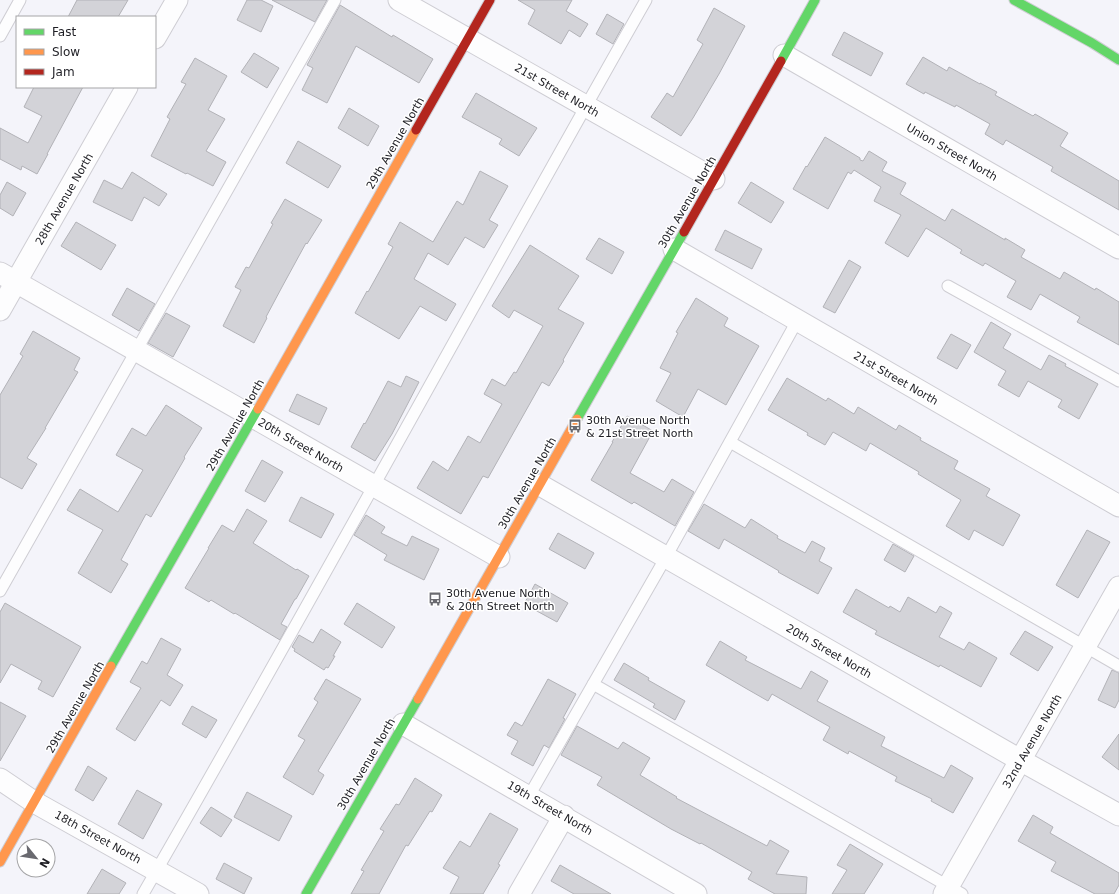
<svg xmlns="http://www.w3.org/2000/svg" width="1119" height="894" viewBox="0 0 1119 894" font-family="'DejaVu Sans',sans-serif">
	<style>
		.building { fill: #d3d3d8; stroke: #b2b2b7 }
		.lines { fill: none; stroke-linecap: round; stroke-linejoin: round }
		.lane-casing { stroke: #cecdd3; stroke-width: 13 }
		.street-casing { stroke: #cecdd3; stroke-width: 23 }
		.fast-casing { stroke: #cecdd3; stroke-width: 11 }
		.slow-casing { stroke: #cecdd3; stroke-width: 11 }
		.jam-casing { stroke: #cecdd3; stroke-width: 11 }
		.lane { stroke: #fdfdfe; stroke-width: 11 }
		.street { stroke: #fdfdfe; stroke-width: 21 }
		.fast { stroke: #63d668; stroke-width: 9 }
		.slow { stroke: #ff974d; stroke-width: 9 }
		.jam { stroke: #b3261e; stroke-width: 9 }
		.labels { text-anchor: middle; stroke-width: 3; stroke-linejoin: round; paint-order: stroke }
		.street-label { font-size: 11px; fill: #1e1e24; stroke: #fff }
		.poi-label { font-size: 11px; fill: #1e1e24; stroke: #fff; text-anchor: start }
	</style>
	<rect width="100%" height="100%" fill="#f4f4fa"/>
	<!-- building -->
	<path class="building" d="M77,0H128L118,17H68Z
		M247,0H261L273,6L261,32L237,20Z
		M272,0H327L315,22Z
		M518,0H572L566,11L588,24L580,37L569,30L561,44L528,24L535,10Z
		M340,5L392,37L393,35L433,59L419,83L356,46L327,103L302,90L313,68L307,65Z
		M714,8L745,26L719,74L693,118L681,136L651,117L667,93L673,97L703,44L697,40Z
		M607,14L624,24L613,44L596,34Z
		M844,32L883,53L871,76L832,55Z
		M254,53L279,68L267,88L241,72Z
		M923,57L947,71L949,67L980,84V83L997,92L995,95L1033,116L1035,114L1068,133L1060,146L1119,181V210L1051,171L1053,167L1006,140L1003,145L985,134L990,124L956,105L955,107L925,92L924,94L906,84Z
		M195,58L227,76L208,110L225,119L206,151L226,162L213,186L187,173L186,174L151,156L170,119L167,117L186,84L181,82Z
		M34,87H83L47,154H48L37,174L22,166L21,170L0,159V128L28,143L42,116L24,107Z
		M476,93L537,128L519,156L499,144L502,139L462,117Z
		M349,108L379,126L368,146L338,128Z
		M825,137L860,158V160L863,161L869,151L887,162L882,171L906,183L900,194L945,221L952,209L1005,240V238L1025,250L1021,257L1060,279L1064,272L1095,290L1096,288L1119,302V345L1077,322L1080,317L1040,294L1031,310L1007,297L1016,281L985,263L983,266L960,253L962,250L926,228L908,257L885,243L901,215L874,201L881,187L854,170L851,174L848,172L828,209L793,189L806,166L807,167Z
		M298,141L341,166L328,188L286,163Z
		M480,171L508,186L489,220L498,225L484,248L465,237L448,265L428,253L414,279L456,304L446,321L420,306L399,339L355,313L367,291L368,292L393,247L388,244L400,222L433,242L457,201L463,205Z
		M132,172L167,194L159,206L144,197L132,221L93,202L104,180L122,189Z
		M7,182L26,193L13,216L0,208V195Z
		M751,182L784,202L771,223L738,203Z
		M285,199L322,220L307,244L306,243L282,287L266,317L267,318L254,343L223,326L241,290L235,287L246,267L249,268L273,224L271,223Z
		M76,222L116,245L101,270L61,246Z
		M725,230L762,249L752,269L715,250Z
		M599,238L624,252L612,274L586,259Z
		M530,245L579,276L558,309L584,323L563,360L564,361L549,386L542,382L488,478L483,476L461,514L417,488L433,461L448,471L468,436L480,443L502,404L484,394L492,379L505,386L514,372L516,373L543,326L514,310L509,318L492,306Z
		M849,260L861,267L835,313L823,307Z
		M127,288L155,304L139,331L112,315Z
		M696,298L728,318L724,326L759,346L726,405L698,389L683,417L656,401L671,373L660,368L678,333L676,332Z
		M166,313L190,326L173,357L148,343Z
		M991,322L1011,334L1003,348L1041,370L1049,355L1066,364L1065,366L1098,384L1079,419L1058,407L1062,400L1028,381L1019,397L998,385L1006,371L974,352Z
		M33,331L80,358L74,370L78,372L45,428H46L27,458L37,464L22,489L0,477V395L23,356L20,354Z
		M951,334L971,345L957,369L937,358Z
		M406,376L419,382L392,434L375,461L351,447L364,423L365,424L388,381L401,387Z
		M787,378L826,401L828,398L854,414L858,407L896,430L899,425L921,438L920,440L958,461L954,469L990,489L986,496L1020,515L1003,546L974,530L969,540L946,526L961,500L918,474L919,472L870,443L866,451L833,432L825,445L807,435L808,433L768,410Z
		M297,394L327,408L319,425L289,411Z
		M166,405L202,428L184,457L185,458L151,517L146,514L121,560L128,564L111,593L78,573L103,530L67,510L80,489L118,512L143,470L116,455L132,428L146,436Z
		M627,416L653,431L630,473L664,492L672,479L694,492L675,526L634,502L632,504L591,480L613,442H612Z
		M262,460L283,472L265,502L245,491Z
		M301,497L334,514L321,538L289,521Z
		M704,504L745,528L751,519L778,536L777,538L805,553L812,541L825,548L819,561L832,568L818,594L778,572L779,571L724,539L719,549L688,531Z
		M247,509L267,521L253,543L296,570L297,569L309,576L296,599H295L281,624L287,627L280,640L235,613L234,614L211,600L209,602L185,588L209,548H208L222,525L234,532Z
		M366,515L385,527L381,533L407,546L412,536L439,549L424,580L384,560L387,555L354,535Z
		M1087,530L1110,542L1078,598L1056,585Z
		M558,533L594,553L585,569L549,549Z
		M893,544L914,556L905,572L884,560Z
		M535,584L568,603L557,622L524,604Z
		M856,589L889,608L890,606L900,612L908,597L936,613L940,606L952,613L939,637L964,650L969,642L997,658L981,687L940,665L939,667L875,634L877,631L843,612Z
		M5,603L81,647L53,697L38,689L42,681L11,664L0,683V612Z
		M357,603L395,627L382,648L344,624Z
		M321,629L341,642L333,656H335L328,668L326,667L324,670L294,651L295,649L292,647L299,635L313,643Z
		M1025,631L1053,647L1038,671L1010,654Z
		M161,638L181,649L167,675L183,685L170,706L161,700L135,741L116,729L141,688L130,682L142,661L147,664Z
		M720,641L747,657L745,660L801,689L811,671L828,681L817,701L885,737L881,746L944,778L951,765L973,778L953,813L931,801L932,799L895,781L897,777L849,751L848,754L823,740L830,727L772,694L768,701L747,689L706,665Z
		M624,663L649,678L648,680L685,701L675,720L653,707L655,704L614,680Z
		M1112,670L1119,673V700L1115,708L1098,700Z
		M326,679L361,699L318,771L324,775L313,795L283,777L305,740L298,736L318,702L314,699Z
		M548,679L576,694L563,718L565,719L549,748L544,745L533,766L511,754L518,741L507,735L515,722L522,726Z
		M0,702L26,716L0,761Z
		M192,706L217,720L206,738L182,724Z
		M577,726L618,749L623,742L650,758L640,775L677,797L676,798L767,846L770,840L789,851L776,874L807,877L806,894H775L748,879L752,872L701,843L700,844L671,829L597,785L602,777L561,755Z
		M1119,734V770L1102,757Z
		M88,766L107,778L93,801L75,790Z
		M415,778L442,795L432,812L430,811L408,846L406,845L379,894H351L364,871L361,870L384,831L380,829L396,804L399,805Z
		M137,790L162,804L143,839L118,824Z
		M247,792L292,816L279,841L234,817Z
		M211,807L232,820L221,837L200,823Z
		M490,813L518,829L498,864L500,865L483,894H450L459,877L443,868L460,841L470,847Z
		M1033,815L1053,827L1050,833L1119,873V885L1114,894H1095L1051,871L1056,862L1018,841Z
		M850,844L883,864L864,894H832L847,870L837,865Z
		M224,863L252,878L244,894L216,879Z
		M560,865L611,894H574L551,881Z
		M102,869L126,883L119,894H87Z"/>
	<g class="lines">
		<!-- lane casing -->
		<g class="lane-casing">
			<path id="lane" d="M0,36L20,0
				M948,286L1119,381
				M730,442L1119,666
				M0,591L335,0
				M593,684L962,894
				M529,796L666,557L797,321
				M143,894C314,598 477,297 646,0"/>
		</g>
		<!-- street casing -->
		<g class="street-casing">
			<path id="street" d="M399,0L714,179
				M155,38L177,0
				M784,55L1119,248
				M674,249L1119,506
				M0,273L499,557
				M0,310L127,87
				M540,485L1020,760L1119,815
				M403,724L696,894
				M0,779L34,802L198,894
				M519,894L564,816
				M944,894L1119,587"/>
		</g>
		<!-- fast casing -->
		<g class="fast-casing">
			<path id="fast" d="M1014,0L1092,43L1119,60
				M781,61L815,0
				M577,419L684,232
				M111,666L258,409
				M306,894L418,699"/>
		</g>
		<!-- slow casing -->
		<g class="slow-casing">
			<path id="slow" d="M258,409L416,130
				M418,699L577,419
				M0,862L111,666"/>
		</g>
		<!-- jam casing -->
		<g class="jam-casing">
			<path id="jam" d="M416,130L490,0
				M684,232L781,61"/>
		</g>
		<!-- lane -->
		<use href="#lane" class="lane"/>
		<!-- street -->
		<use href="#street" class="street"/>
		<!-- fast -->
		<use href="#fast" class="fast"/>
		<!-- slow -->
		<use href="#slow" class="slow"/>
		<!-- jam -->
		<use href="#jam" class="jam"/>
	</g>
	<!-- icons -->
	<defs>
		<g id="bus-bare" transform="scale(1.08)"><path d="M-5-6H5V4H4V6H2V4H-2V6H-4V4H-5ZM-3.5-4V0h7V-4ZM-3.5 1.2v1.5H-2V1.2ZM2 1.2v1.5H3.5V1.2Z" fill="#69696f" stroke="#fff" stroke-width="2.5" paint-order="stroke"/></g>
	</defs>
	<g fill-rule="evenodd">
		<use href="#bus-bare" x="575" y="426"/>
		<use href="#bus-bare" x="435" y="599"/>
	</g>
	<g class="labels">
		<!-- street labels -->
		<g class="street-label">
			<text transform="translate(557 90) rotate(30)" y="4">21st Street North</text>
			<text transform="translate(395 143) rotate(-60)" y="4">29th Avenue North</text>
			<text transform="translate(952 152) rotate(30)" y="4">Union Street North</text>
			<text transform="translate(64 199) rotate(-60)" y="4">28th Avenue North</text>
			<text transform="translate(687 202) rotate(-60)" y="4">30th Avenue North</text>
			<text transform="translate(896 378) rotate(30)" y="4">21st Street North</text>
			<text transform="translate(235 425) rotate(-60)" y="4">29th Avenue North</text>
			<text transform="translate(301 445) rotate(30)" y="4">20th Street North</text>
			<text transform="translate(527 483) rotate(-60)" y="4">30th Avenue North</text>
			<text transform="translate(829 651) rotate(30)" y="4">20th Street North</text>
			<text transform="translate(75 707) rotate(-60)" y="4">29th Avenue North</text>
			<text transform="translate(1032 741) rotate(-60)" y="4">32nd Avenue North</text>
			<text transform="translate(366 764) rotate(-60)" y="4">30th Avenue North</text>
			<text transform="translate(550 808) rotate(30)" y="4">19th Street North</text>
			<text transform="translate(98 837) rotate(29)" y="4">18th Street North</text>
		</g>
		<!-- poi labels -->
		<g class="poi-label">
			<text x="586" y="424">30th Avenue North<tspan x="586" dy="13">&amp; 21st Street North</tspan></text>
			<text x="446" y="597">30th Avenue North<tspan x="446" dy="13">&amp; 20th Street North</tspan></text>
		</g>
	</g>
	<!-- legend -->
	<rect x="16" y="16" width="140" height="72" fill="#ffffff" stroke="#a5a5a7"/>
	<rect x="24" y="29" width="20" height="6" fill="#63d668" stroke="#a5a5a7"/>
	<text x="52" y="36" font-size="12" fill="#1e1e24">Fast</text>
	<rect x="24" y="49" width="20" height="6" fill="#ff974d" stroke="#a5a5a7"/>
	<text x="52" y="56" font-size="12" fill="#1e1e24">Slow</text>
	<rect x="24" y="69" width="20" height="6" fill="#b3261e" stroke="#a5a5a7"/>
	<text x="52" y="76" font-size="12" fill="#1e1e24">Jam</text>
	<!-- north arrow -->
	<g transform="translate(36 858) rotate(120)"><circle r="19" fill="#ffffff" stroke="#a5a5a7"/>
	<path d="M0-3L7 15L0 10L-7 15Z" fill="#69696f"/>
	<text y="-6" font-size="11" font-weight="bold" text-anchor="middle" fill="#1e1e24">N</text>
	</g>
</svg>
